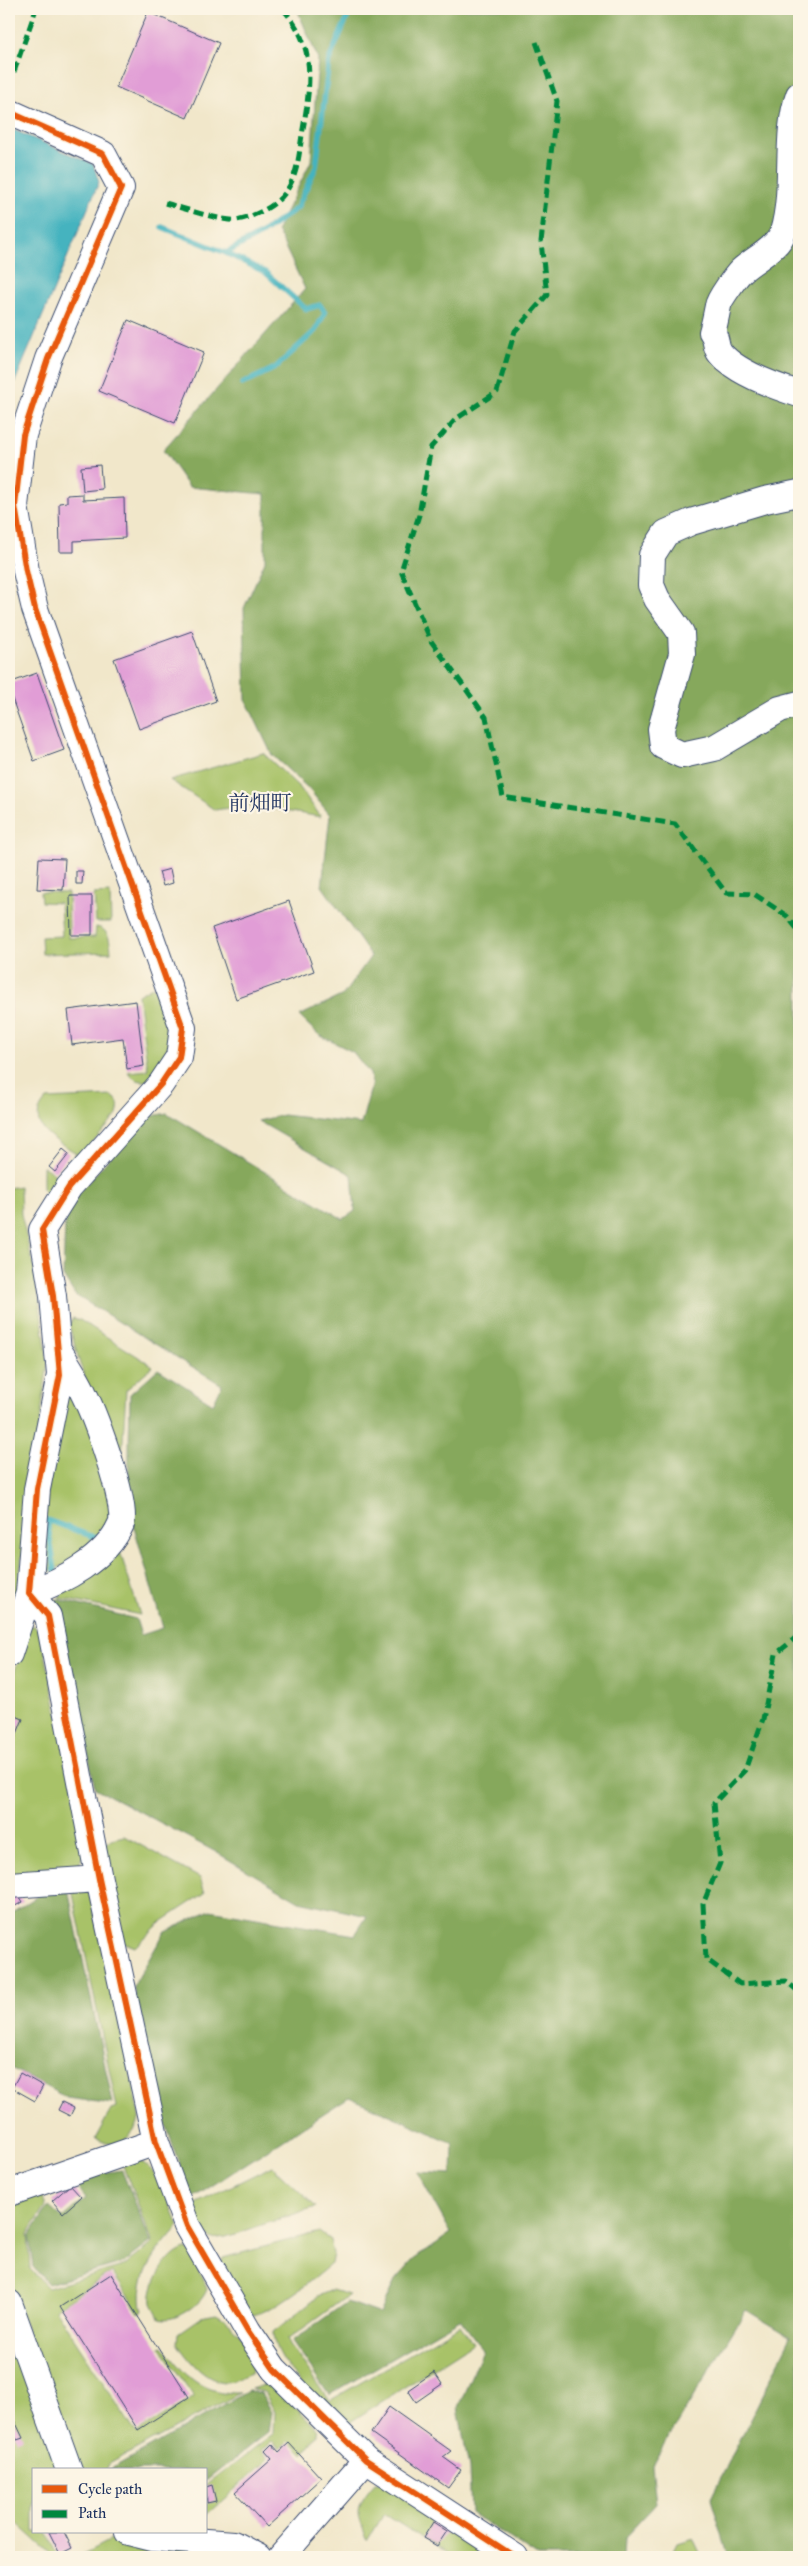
<svg xmlns="http://www.w3.org/2000/svg" width="808" height="2566" viewBox="0 0 808 2566" font-family="'IM FELL Great Primer','Noto Serif JP',serif">
	<style>
		.green { fill: #a8c268; stroke: #627863 }
		.forest { fill: #86a85c; stroke: #506c5d }
		.water { fill: #44b3bf; stroke: #30718e }
		.lines { fill: none; stroke-linecap: round; stroke-linejoin: round }
		.stream { stroke: #44b3bf; stroke-width: 5.5 }
		.building { fill: #e19dd6 }
		.minor-casing { stroke: #3b4b6e; stroke-width: 28 }
		.minor { stroke: #fff; stroke-width: 26 }
		.quiet { stroke: #00873e; stroke-width: 5; stroke-dasharray: 10 5; stroke-linecap: butt }
		.cycleway-casing { stroke: #fcf5e5; stroke-width: 9 }
		.cycleway { stroke: #e8590c; stroke-width: 6 }
		.labels { text-anchor: middle; stroke-width: 4.5; stroke-linejoin: round; paint-order: stroke }
		.quarter-label { font-size: 21px; fill: #1b2f5e; stroke: #fcf5e5 }
	</style>
	<rect width="100%" height="100%" fill="#fcf5e5"/>
	<filter id="ink" filterUnits="userSpaceOnUse"><feTurbulence type="fractalNoise" baseFrequency=".02" numOctaves="2"/><feDisplacementMap in="SourceGraphic" scale="10" xChannelSelector="R" yChannelSelector="G"/><feConvolveMatrix kernelMatrix="1 2 1 2 8 2 1 2 1" color-interpolation-filters="sRGB"/></filter>
	<filter id="wash" filterUnits="userSpaceOnUse"><feTurbulence type="fractalNoise" baseFrequency=".0096" numOctaves="4" result="noise"/><feDisplacementMap in="SourceGraphic" scale="20" xChannelSelector="R" yChannelSelector="G"/><feGaussianBlur stdDeviation="1.12" result="paint"/><feColorMatrix in="noise" values="0 0 0 0 0 0 0 0 0 0 0 0 0 0 0 0 0 1.4 0 .05"/><feComposite in="paint" operator="in"/></filter>
	<g filter="url(#wash)">
		<rect width="100%" height="100%" fill="#f1e7ca"/>
		<!-- green -->
		<path class="green" d="M263,753L300,788L321,817L249,805L215,810L170,780Z
			M40,892L68,893L69,938L95,937L96,927C109,929 110,940 111,952L42,954L41,937L62,936L60,903L41,902Z
			M110,893L111,922H96L94,894Z
			M152,987L159,989C176,1033 176,1040 152,1081C141,1082 134,1081 128,1072L148,1070L138,995Z
			M112,1096C120,1101 119,1106 117,1115L52,1190L46,1194L43,1189V1166L57,1176L76,1153C56,1140 22,1125 47,1099Z
			M20,1186L21,1214L36,1277L48,1362L19,1580L9,1611V1188Z
			M73,1318L80,1320L153,1366L126,1390L121,1475L80,1364L69,1325Z
			M63,1393L80,1394L116,1516L98,1550L46,1573L42,1520Z
			M117,1542L140,1615L59,1598L64,1587Z
			M30,1625L40,1629L86,1849L79,1864L71,1871L9,1876V1689Z
			M124,1836L200,1878L205,1893L161,1922L135,1947L123,1942L104,1845L111,1839Z
			M72,1889L89,1892L140,2115C137,2131 130,2138 115,2145L95,2139L111,2110L117,2108Z
			M137,2159C162,2172 168,2201 179,2226C158,2249 134,2277 143,2311L139,2313L112,2272L55,2309L136,2433L194,2397L160,2347L163,2346C185,2376 200,2394 240,2393L109,2464L106,2470H79L9,2283V2203L40,2193L46,2206L28,2234L30,2269L48,2288L126,2265L153,2243L122,2163Z
			M272,2166L316,2207L226,2237L212,2239L202,2232L191,2206Z
			M319,2232L330,2240L333,2253L331,2264C313,2279 273,2313 251,2315L220,2266L223,2258Z
			M185,2249L190,2251L207,2289C202,2305 175,2323 159,2318C157,2313 153,2308 152,2303C149,2283 167,2255 185,2249Z
			M332,2290L349,2295L287,2340L329,2401L460,2325L473,2343L347,2424C323,2403 273,2366 273,2332L318,2296Z
			M216,2314C235,2323 258,2352 251,2373C243,2376 233,2382 225,2382C204,2381 187,2358 177,2343L178,2333L201,2317Z
			M9,2337L60,2470H34V2532H46L59,2557H54L9,2516Z
			M268,2384L279,2389L318,2430V2435L303,2454L289,2440L280,2449L272,2441L262,2450L269,2459L206,2515V2485L274,2433L275,2412L264,2392L251,2389Z
			M375,2483H385L502,2557H453L384,2514L368,2540C356,2514 354,2506 375,2483Z
			M117,2537L233,2554L230,2557C217,2553 204,2550 191,2557H78Z
			M693,2538L702,2557H670L677,2543Z"/>
		<!-- forest -->
		<path class="forest" d="M297,9H799V2557H729L711,2498L791,2337L746,2310L652,2465L656,2504L624,2538L623,2557H538L471,2513L469,2468L458,2407L483,2350L460,2319L329,2395L292,2341L347,2302L380,2314L395,2280L413,2260L451,2233L417,2172L452,2174L453,2143L349,2097L190,2200L166,2124L133,1987L164,1933L210,1910L355,1935L367,1916L299,1901L214,1851L95,1788L56,1599L136,1619L141,1635L163,1628L128,1506L130,1394L158,1369L213,1404L222,1385L75,1295L63,1276L65,1222L78,1193L147,1117L167,1113L343,1219L355,1211L352,1175L258,1121L283,1115L361,1124L372,1084L370,1074L353,1052L319,1035L299,1016L343,995L371,956L322,886L330,815L308,788L272,755L246,700L244,608L265,561V494L189,487L163,450L305,289L277,230L311,161L318,59Z
			M68,1889L113,2104L67,2098L9,2067V1915L45,1891Z
			M122,2170L151,2242L125,2262L48,2284L33,2267L29,2236L49,2206L63,2218L86,2198L74,2183L85,2175Z
			M248,2391L261,2393L272,2412L269,2431L206,2481V2470H109Z"/>
		<!-- water -->
		<path class="water" d="M9,128L93,164L99,182L9,396Z"/>
		<g class="lines">
			<!-- stream -->
			<path class="stream" d="M162,227L226,253L262,233L297,208L316,167L329,60L351,9
				M226,253L265,272L306,309L320,305L325,313L315,331L275,368L242,384
				M55,1571L47,1520L102,1540"/>
		</g>
		<g id="blocks">
			<!-- building -->
			<path class="building" d="M148,12L219,43L187,118L116,87Z
				M128,320L204,352L175,423L99,391Z
				M100,465L102,489L83,491L81,467Z
				M83,494V500L124,498L125,538L74,541V552H60L59,503L67,502V495Z
				M192,631L216,701L139,729L114,659Z
				M37,673L64,750L34,761L9,690V683Z
				M39,858L65,859L63,890L37,889Z
				M170,869L173,883L163,886L159,872Z
				M76,871H83L82,884H76Z
				M70,896H92V935H71Z
				M289,901L314,971L236,999L212,928Z
				M9,987H11V1021H9Z
				M136,1001L144,1066L127,1069L123,1038L72,1045L68,1010Z
				M63,1149L69,1154L55,1172L49,1167Z
				M9,1713L23,1719L9,1753Z
				M18,1894L23,1902L9,1909V1899Z
				M20,2073L43,2086L35,2101L12,2088Z
				M62,2102L74,2108L70,2116L58,2110Z
				M70,2185L81,2197L63,2213L52,2201Z
				M111,2274L189,2397L138,2430L60,2307Z
				M434,2372L442,2384L416,2402L408,2390Z
				M389,2407L451,2451L443,2457L461,2470L448,2488L371,2433Z
				M15,2421L23,2438L17,2440L9,2424Z
				M289,2443L321,2478L267,2527L235,2492L272,2459L265,2451L272,2444L279,2452Z
				M212,2485L216,2501L207,2503L206,2487Z
				M433,2522L447,2531L437,2546L423,2538Z
				M49,2532H64L72,2548L60,2554Z"/>
		</g>
	</g>
	<g filter="url(#ink)">
		<use href="#blocks" fill-opacity="0" stroke="#3b4b6e" stroke-width="1"/>
		<g class="lines">
			<!-- minor casing -->
			<g class="minor-casing">
				<path id="minor" d="M799,95C784,136 796,188 783,232C778,249 753,259 741,271C736,276 719,299 718,306C716,315 715,323 712,332C717,338 715,347 720,353C735,372 777,387 799,394
					M9,112L103,154L121,188L48,359L23,435L15,506L26,571L35,609L183,1028L179,1057L161,1084L69,1187L42,1230L53,1296L60,1375L37,1489L29,1593L48,1616L99,1879L156,2142L187,2226L248,2331L274,2369L366,2460L515,2557
					M799,493L765,500L691,522L666,533L652,555L651,585L657,599L681,633L682,654L661,729L663,746L682,755L714,748L780,709L799,704
					M9,1654L29,1593C63,1581 106,1559 121,1524C129,1506 94,1414 84,1394C77,1379 68,1365 59,1351
					M9,1885L99,1879
					M9,2193L156,2142
					M9,2303L69,2470
					M128,2532L152,2538L233,2544L258,2557
					M281,2557L366,2460"/>
			</g>
			<!-- minor -->
			<use href="#minor" class="minor"/>
			<!-- quiet -->
			<path class="quiet" d="M536,42L557,101L541,242L547,295L515,331L497,392L456,419L431,447L419,515L401,571L431,641L486,717L503,797L675,824L726,893L754,894L787,916L799,931
				M9,86L36,9
				M165,203C179,207 224,222 236,220C254,217 277,206 287,190C298,173 299,154 302,135C310,88 318,48 283,9
				M799,1635L776,1654L763,1719L745,1770L714,1803L720,1863L703,1904L706,1959L740,1984L786,1981L799,1992"/>
			<!-- cycleway casing -->
			<g class="cycleway-casing">
				<path id="cycleway" d="M9,112L103,154L121,188L48,359L23,435L15,506L26,571L35,609L183,1028L179,1057L161,1084L69,1187L42,1230L53,1296L60,1375L37,1489L29,1593L48,1616L99,1879L156,2142L187,2226L248,2331L274,2369L366,2460L515,2557"/>
			</g>
			<!-- cycleway -->
			<use href="#cycleway" class="cycleway"/>
		</g>
	</g>
	<g class="labels">
		<!-- quarter labels -->
		<g class="quarter-label">
			<text x="260" y="810">前畑町</text>
		</g>
	</g>
	<!-- margin -->
	<rect width="808" height="2566" fill="none" stroke="#fcf5e5" stroke-width="30"/>
	<!-- legend -->
	<rect x="32" y="2468" width="175" height="65" fill="#fcf5e5" stroke="#a2a6af"/>
	<rect x="42" y="2485" width="25" height="8" fill="#e8590c" stroke="#a2a6af"/>
	<text x="78" y="2494" font-size="15" fill="#1b2f5e">Cycle path</text>
	<rect x="42" y="2510" width="25" height="8" fill="#00873e" stroke="#a2a6af"/>
	<text x="78" y="2518" font-size="15" fill="#1b2f5e">Path</text>
</svg>
